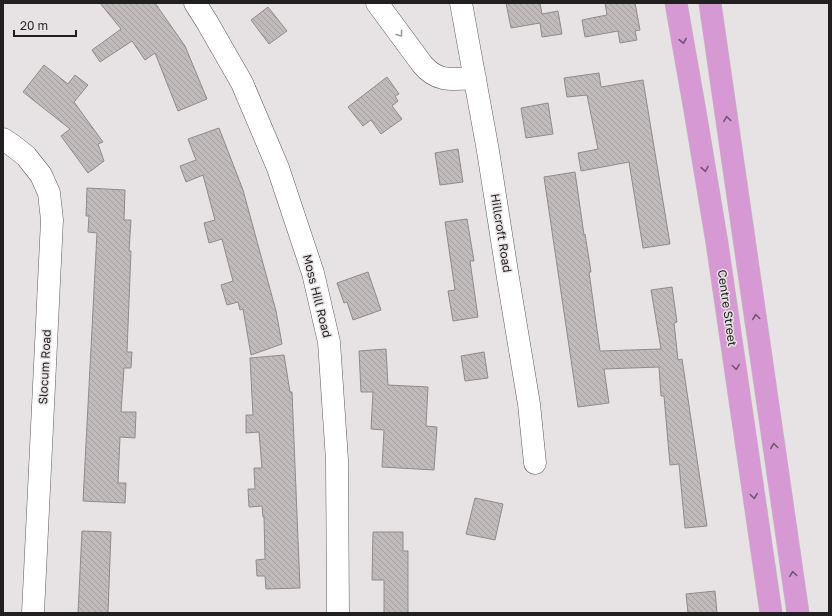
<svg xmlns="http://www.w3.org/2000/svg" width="832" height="616" viewBox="0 0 832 616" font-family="'Golos Text',sans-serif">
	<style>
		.building { fill: url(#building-back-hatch); stroke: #908b8b }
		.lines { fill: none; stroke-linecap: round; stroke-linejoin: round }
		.minor-casing { stroke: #5f5b5d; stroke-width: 23 }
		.highway-casing { stroke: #c1c0c1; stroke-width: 23 }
		.minor { stroke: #fff; stroke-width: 22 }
		.highway { stroke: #d699d4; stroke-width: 22 }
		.oneway { stroke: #9b9a9b }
		.oneway2 { stroke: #725671 }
		.labels { text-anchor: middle; stroke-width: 3; stroke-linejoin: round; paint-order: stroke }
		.street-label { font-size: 12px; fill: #211f20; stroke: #e7e2e4 }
	</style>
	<defs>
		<pattern id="building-back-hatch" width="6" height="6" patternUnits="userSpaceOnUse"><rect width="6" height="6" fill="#c0baba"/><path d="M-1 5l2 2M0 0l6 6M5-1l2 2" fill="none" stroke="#a59fa0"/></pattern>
	</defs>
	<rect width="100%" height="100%" fill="#e7e2e4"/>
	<!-- building -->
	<path class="building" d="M100,3H155L185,46L207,99L178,111L155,53L145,60L132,41L100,62L92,50L121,29Z
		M506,3H540L542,14L558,11L562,34L542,37L540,23L511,28Z
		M605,3H635L640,30L635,31L637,40L620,43L618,31L585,37L582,20L607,15Z
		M268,7L287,31L269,44L251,20Z
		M44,65L68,84L75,75L88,85L74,102L103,142L98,144L104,161L88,173L61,136L70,129L23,92Z
		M599,73L601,87L643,80L670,244L643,248L629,162L581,171L578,153L598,149L587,95L567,97L564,78Z
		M387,77L399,94L395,96L398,101L392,106L402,119L381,134L371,120L363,126L348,107Z
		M548,103L553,134L526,138L521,108Z
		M219,128L243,190L276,311L282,344L251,355L243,309L240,310L238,302L227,305L221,285L233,281L222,239L209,243L204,223L215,220L203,175L186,182L180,166L196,160L188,139Z
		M458,149L463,182L440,185L435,153Z
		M575,172L584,235L585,234L591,272H589L600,351L661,349L651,290L672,287L677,322L674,323L678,360L682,359L707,526L685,528L679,464L670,465L664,396H661L659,367L604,369L609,403L578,407L544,177Z
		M87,188L125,190L124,220H131L129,251H131L127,352H132L131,368H124L121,412H136L135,438L120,437L118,483H126L125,503L83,501L97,233L88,232L89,216H86Z
		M467,219L474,261H470L478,317L453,321L448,291L455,290L445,222Z
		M368,272L381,310L353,320L347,302L344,303L337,283Z
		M386,349L388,385L428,387L426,426L437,427L434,470L382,467L384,430L371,429L373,392H361L359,351Z
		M484,352L488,378L465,381L461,356Z
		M284,355L290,392H292L300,588L266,589L265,576H257L256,560L265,559L264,517H263L262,506L249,507L248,489H255L254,468H262L259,432L246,433V415H253L250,358Z
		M475,498L503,504L495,540L466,534Z
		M82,531L111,532L108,613H78Z
		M373,532H403V551H408V613H384V580H372Z
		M715,591L717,613H688L686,594Z"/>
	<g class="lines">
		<!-- minor casing -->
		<g class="minor-casing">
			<path id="minor" d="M195,3L207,22L242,83L278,168L313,273L329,342L337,460L338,613
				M377,3L422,64C437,83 454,79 475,78
				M461,3L488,151L507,272L529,404L535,463
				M3,139L12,145L26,156L41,175L49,193L52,220L33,613"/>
		</g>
		<!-- highway casing -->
		<g class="highway-casing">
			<path id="highway" d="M676,3L695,111L717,243L771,613
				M710,3L798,613"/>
		</g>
		<!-- minor -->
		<use href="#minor" class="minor"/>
		<!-- highway -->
		<use href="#highway" class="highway"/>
	</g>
	<!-- one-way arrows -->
	<defs><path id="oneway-chevron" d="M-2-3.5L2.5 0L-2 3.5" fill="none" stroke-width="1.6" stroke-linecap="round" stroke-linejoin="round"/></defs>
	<use class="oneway" href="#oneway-chevron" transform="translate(400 34) rotate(53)"/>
	<g class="oneway2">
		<use href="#oneway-chevron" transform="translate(683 41) rotate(80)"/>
		<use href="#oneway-chevron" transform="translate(727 119) rotate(-98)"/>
		<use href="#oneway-chevron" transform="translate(705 169) rotate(80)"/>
		<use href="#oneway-chevron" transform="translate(756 317) rotate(-98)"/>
		<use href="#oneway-chevron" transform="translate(736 367) rotate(82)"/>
		<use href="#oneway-chevron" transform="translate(774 446) rotate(-98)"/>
		<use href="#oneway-chevron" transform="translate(754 496) rotate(82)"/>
		<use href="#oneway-chevron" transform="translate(793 574) rotate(-98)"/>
	</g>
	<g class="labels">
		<!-- street labels -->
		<g class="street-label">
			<text transform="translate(501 233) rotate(81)" y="4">Hillcroft Road</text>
			<text transform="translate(317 296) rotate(76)" y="4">Moss Hill Road</text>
			<text transform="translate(727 308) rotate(82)" y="4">Centre Street</text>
			<text transform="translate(45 367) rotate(-87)" y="4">Slocum Road</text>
		</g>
	</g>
	<!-- border -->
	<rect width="832" height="616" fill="none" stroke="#211f20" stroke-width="8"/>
	<!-- scale -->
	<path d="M14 30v6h62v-6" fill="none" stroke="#211f20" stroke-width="2"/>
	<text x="20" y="30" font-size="12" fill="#211f20" stroke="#e7e2e4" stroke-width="3" paint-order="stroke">20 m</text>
</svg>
